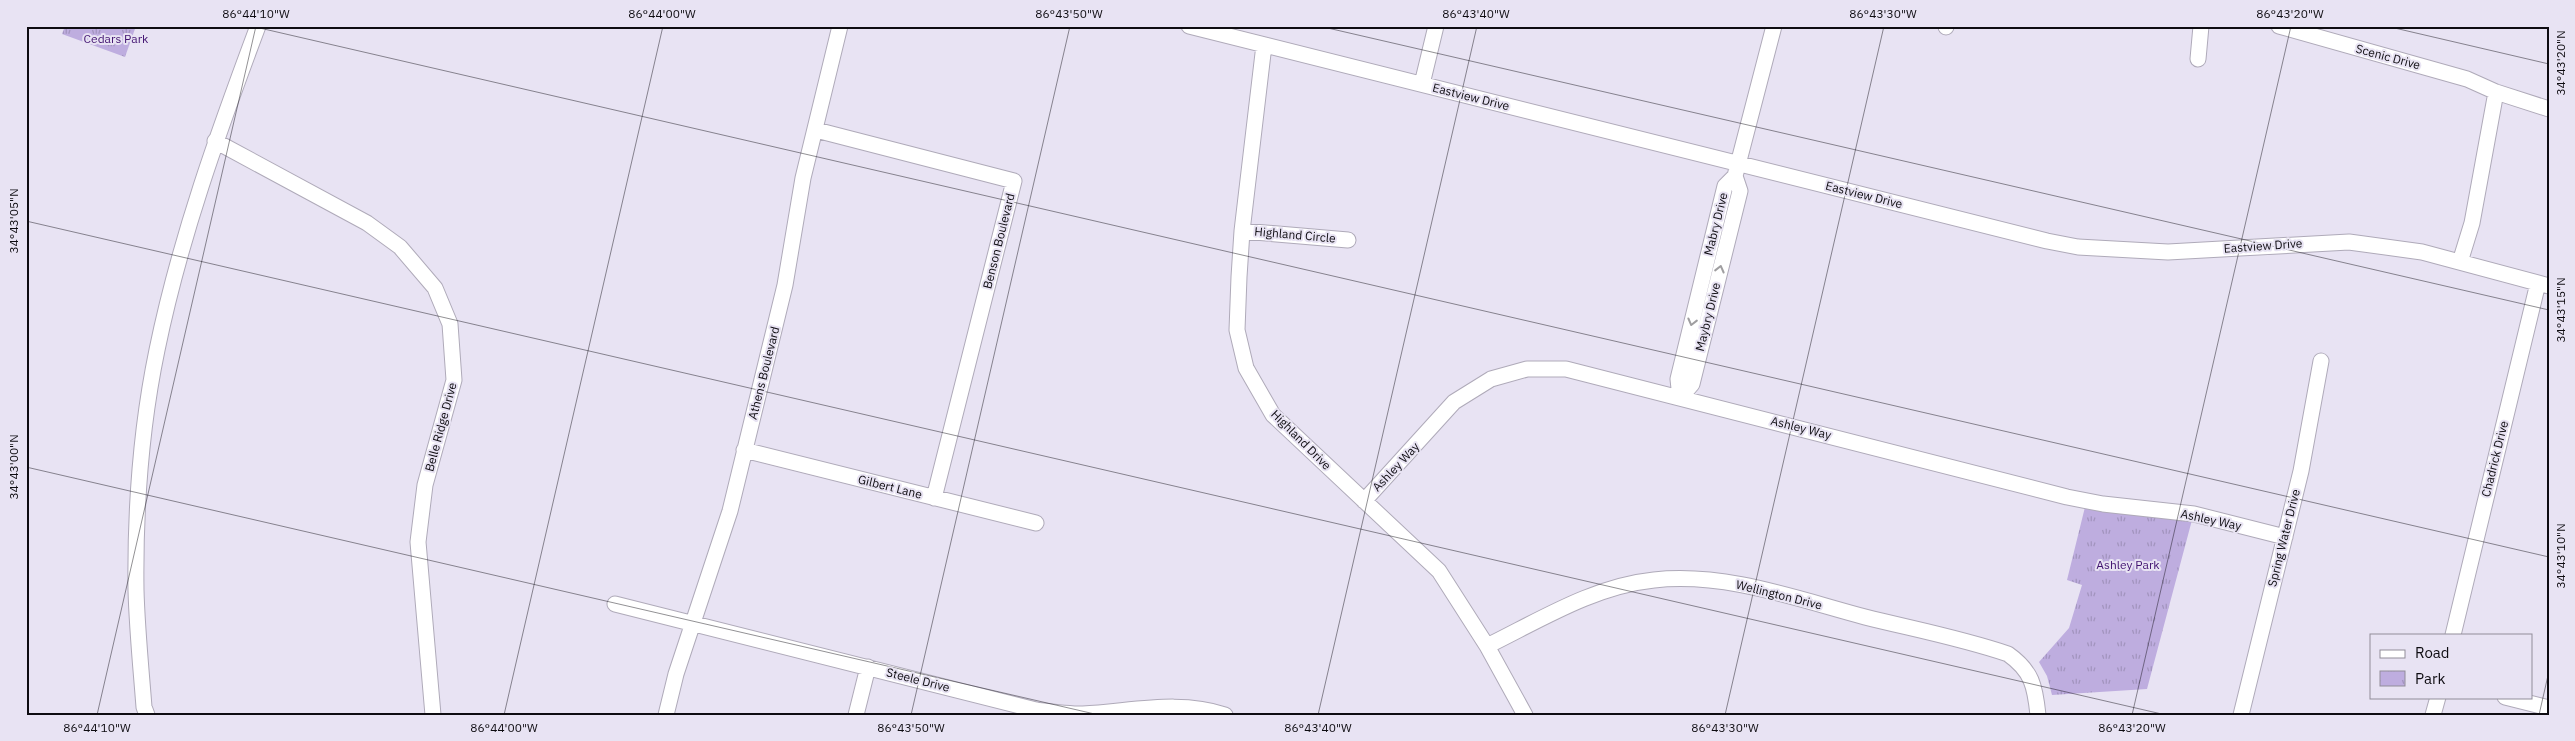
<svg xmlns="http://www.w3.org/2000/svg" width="2575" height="741" viewBox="0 0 2575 741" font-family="'IBM Plex Sans',sans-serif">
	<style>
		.park { fill: url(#park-tufts) }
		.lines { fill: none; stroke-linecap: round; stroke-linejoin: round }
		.minor-casing { stroke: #afaab9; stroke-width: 17 }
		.minor { stroke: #fff; stroke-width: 15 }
		.oneway { stroke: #9f9ea0 }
		.ticks { fill: none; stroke: #0e0c11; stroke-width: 1; stroke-opacity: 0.45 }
		.labels { text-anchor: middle; stroke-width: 4; stroke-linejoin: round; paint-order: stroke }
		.park-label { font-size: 12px; fill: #411270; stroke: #e8e3f3 }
		.street-label { font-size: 12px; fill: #0e0c11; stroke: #e8e3f3 }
		.neatline { fill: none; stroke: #0e0c11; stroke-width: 2 }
		.ticks-label { font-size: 12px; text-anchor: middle; fill: #0e0c11 }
	</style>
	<defs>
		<pattern id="park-tufts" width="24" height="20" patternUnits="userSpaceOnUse" patternTransform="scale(1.25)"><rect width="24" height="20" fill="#beaddf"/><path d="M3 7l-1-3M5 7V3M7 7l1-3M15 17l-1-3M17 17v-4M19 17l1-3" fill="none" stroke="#a294be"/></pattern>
	</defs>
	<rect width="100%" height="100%" fill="#e8e3f3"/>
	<!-- park -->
	<path class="park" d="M65,26H136L125,57L62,34Z
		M2085,507L2192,520L2147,689L2052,695L2047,676L2039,662L2069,628L2082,585L2067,580Z"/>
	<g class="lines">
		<!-- minor casing -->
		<g class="minor-casing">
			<path id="minor" d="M1189,26L2047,241L2078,247L2168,252L2349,242L2422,252L2549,286
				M2279,26L2467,79L2496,92L2549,109
				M1946,27V26
				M1264,45L1242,231L1239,277L1237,330L1246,368L1273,415L1439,571L1487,646L1525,715
				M2198,59L2201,26
				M1422,84L1436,26
				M816,130L1014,181L934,498
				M215,141L367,223L400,247L435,288L450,324L454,380L425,485L418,542L433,715
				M1242,231L1348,240
				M2460,262L2472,223L2496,92
				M1680,398L1678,379L1725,186L1735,176L1774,26
				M1680,398L1692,384L1740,191L1735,176
				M744,450L1036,523
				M1364,501L1454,402L1491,379L1527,369H1566L2067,497L2103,504L2194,514L2285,537
				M615,604L1036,710C1052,712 1067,714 1083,714C1129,712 1180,699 1225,715
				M2453,635L2538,283
				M1487,646C1540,620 1594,586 1654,580C1725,572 1797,599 1865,617C1913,629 1961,638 2008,654C2032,671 2035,686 2038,715
				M2505,697L2549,708
				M147,715L144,707C141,668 137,629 136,590C135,511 141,427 157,350C180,238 218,133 258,26
				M666,715L676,674L730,511L785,285L803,178L840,26
				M856,715L868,667
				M2241,715L2301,471L2321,361
				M2433,715L2438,697"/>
		</g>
		<!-- minor -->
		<use href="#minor" class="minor"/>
	</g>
	<!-- one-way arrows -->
	<defs><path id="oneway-chevron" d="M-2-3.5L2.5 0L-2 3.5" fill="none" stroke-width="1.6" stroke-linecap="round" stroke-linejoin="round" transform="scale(1.25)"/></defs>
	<g class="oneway">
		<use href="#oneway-chevron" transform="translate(1720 269) rotate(-76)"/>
		<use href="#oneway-chevron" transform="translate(1692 322) rotate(104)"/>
	</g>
	<!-- ticks -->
	<path class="ticks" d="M251,26L2549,557M1319,26L2549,310M2386,26L2549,64M26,221L2166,715M26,467L1099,715M26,714L32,715M97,715L256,26M504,715L663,26M911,715L1070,26M1318,715L1477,26M1725,715L1884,26M2132,715L2291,26M2539,715L2549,671"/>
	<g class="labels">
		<!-- park labels -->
		<g class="park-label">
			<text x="116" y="43">Cedars Park</text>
			<text x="2128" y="569">Ashley Park</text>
		</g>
		<!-- street labels -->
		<g class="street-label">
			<text transform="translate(2388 57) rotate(15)" y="4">Scenic Drive</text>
			<text transform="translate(1471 97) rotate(14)" y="4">Eastview Drive</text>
			<text transform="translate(1864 195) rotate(14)" y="4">Eastview Drive</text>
			<text transform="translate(1716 224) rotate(-76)" y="4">Mabry Drive</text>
			<text transform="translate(1295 235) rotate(5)" y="4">Highland Circle</text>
			<text transform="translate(999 241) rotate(-76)" y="4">Benson Boulevard</text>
			<text transform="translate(2263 246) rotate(-4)" y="4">Eastview Drive</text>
			<text transform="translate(1708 317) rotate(-76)" y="4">Maybry Drive</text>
			<text transform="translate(764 373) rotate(-76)" y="4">Athens Boulevard</text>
			<text transform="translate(441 427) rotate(-75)" y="4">Belle Ridge Drive</text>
			<text transform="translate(1801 428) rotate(14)" y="4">Ashley Way</text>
			<text transform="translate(1301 440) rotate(45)" y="4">Highland Drive</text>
			<text transform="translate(2495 459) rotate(-76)" y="4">Chadrick Drive</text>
			<text transform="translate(1396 467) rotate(-47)" y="4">Ashley Way</text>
			<text transform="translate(890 487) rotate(14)" y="4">Gilbert Lane</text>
			<text transform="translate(2211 520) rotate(12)" y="4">Ashley Way</text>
			<text transform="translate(2284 538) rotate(-76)" y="4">Spring Water Drive</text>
			<text transform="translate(1779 595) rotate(14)" y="4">Wellington Drive</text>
			<text transform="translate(918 680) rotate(14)" y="4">Steele Drive</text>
		</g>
	</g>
	<!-- border -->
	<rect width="2575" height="741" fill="none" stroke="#e8e3f3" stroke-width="55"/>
	<!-- legend -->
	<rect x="2370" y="634" width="162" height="65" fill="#e8e3f3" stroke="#918d99"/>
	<rect x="2380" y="650" width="25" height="8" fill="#ffffff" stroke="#918d99"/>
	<text x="2415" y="658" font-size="15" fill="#0e0c11">Road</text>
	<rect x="2380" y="671" width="25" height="15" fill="url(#park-tufts)" stroke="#918d99"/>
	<text x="2415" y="684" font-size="15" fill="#0e0c11">Park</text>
	<rect x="28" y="28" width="2520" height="686" class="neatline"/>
	<g class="ticks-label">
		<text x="256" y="18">86°44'10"W</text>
		<text x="662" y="18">86°44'00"W</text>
		<text x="1069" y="18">86°43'50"W</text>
		<text x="1476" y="18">86°43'40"W</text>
		<text x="1883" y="18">86°43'30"W</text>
		<text x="2290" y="18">86°43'20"W</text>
		<text transform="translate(2561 63) rotate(-90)" y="4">34°43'20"N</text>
		<text transform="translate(14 221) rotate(-90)" y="4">34°43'05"N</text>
		<text transform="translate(2561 310) rotate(-90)" y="4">34°43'15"N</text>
		<text transform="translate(14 467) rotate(-90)" y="4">34°43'00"N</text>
		<text transform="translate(2561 556) rotate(-90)" y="4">34°43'10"N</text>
		<text x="97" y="732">86°44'10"W</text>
		<text x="504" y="732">86°44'00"W</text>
		<text x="911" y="732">86°43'50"W</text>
		<text x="1318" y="732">86°43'40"W</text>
		<text x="1725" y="732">86°43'30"W</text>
		<text x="2132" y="732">86°43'20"W</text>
	</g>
</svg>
